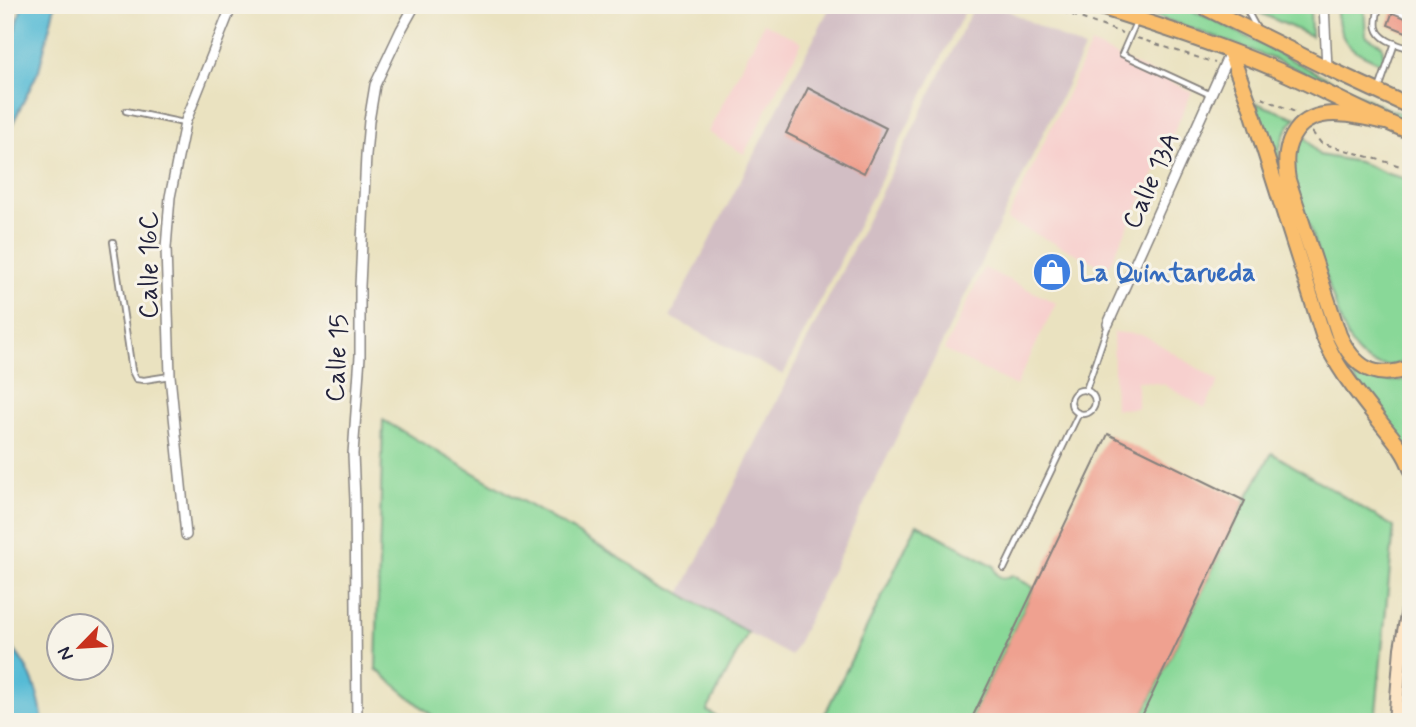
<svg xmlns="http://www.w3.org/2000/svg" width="1416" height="727" viewBox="0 0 1416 727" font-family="Mynerve,sans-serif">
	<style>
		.built { fill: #f7d0ce }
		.industrial { fill: #d2bec4 }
		.green { fill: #89d898; stroke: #567d6a; stroke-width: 2 }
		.water { fill: #56bbd5; stroke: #3c6e88; stroke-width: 2 }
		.building { fill: #efa190 }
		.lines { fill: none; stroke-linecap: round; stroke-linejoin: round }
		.lane-casing { stroke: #86827e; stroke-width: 8 }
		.street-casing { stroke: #86827e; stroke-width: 12 }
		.secondary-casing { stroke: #86827e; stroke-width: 16 }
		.primary-casing { stroke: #86827e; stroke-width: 18 }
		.path { stroke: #86827e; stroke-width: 2; stroke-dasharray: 5 5; stroke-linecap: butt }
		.lane { stroke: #fff; stroke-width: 4.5 }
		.street { stroke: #fff; stroke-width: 9 }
		.secondary { stroke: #fde5c5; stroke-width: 12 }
		.primary { stroke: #fabe6d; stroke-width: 14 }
		.labels { text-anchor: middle; stroke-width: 6; stroke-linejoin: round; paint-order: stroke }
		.street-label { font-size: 26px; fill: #22223b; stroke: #f7f3e8 }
		.shop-label { font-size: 26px; font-weight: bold; fill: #366cbe; stroke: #f7f3e8; text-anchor: start }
	</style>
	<rect width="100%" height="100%" fill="#f7f3e8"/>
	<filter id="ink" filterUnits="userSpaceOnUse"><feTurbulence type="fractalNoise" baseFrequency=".0143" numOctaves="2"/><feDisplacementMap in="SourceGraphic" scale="14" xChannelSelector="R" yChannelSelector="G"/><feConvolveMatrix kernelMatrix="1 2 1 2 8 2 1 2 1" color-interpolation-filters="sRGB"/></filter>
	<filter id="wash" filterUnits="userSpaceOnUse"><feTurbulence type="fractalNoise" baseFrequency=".00686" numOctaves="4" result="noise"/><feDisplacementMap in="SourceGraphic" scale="28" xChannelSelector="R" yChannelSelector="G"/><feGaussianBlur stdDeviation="1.57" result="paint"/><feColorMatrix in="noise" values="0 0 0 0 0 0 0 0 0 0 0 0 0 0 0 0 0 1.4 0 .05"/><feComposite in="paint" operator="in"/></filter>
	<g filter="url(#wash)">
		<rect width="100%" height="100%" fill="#eae2c0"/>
		<!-- built -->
		<path class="built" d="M764,23L802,42L744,154L708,132Z
			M1091,44L1192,92L1162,158L1107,269L1007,220Z
			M984,268L1056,303L1016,386L944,350Z
			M1113,332L1144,335L1219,381L1205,408L1163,384L1137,381L1138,408L1115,409Z"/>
		<!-- industrial -->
		<path class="industrial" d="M831,5H968L783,375L670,317Z
			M975,5H997L1084,49L791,656L679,596Z"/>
		<!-- green -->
		<path class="green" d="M1123,5H1179L1216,21L1383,107L1411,117V126C1369,109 1331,84 1290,66C1236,43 1179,24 1123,5Z
			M1250,5H1310L1311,36L1251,9Z
			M1336,5H1364L1366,36L1382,45L1385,65C1349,49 1339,46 1336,5Z
			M1256,103L1296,118C1282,132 1278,148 1279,168L1336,348L1351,369L1376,381H1399L1411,378V458L1332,348Z
			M1302,133L1319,155L1359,162L1388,174L1411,180V357C1398,368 1377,369 1363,358C1353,350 1347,336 1342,325L1294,182L1293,158Z
			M383,420L748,633L707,711L727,722H440L376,669Z
			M1272,453L1394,527L1375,722H1139L1245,501Z
			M917,524L994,566C996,577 1002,581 1012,575L1034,588L970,722H821Z"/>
		<!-- water -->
		<path class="water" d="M22,5H55L39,70L5,139V62L9,55Z
			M5,638C29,667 38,685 43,722H5Z"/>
		<g id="blocks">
			<!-- building -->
			<path class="building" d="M1393,11L1411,19V34L1388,25Z
				M808,88L886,128L864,173L786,133Z
				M1108,434L1245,501L1139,722H970Z"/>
		</g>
	</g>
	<g filter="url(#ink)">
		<use href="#blocks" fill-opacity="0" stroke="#86827e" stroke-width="2"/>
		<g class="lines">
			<!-- lane casing -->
			<g class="lane-casing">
				<path id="lane" d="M1244,5L1257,29
					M1379,5C1378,12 1375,22 1377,28C1380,41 1400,45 1411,49
					M1381,5L1411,17
					M1137,20L1122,54L1211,95
					M1379,89L1395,43
					M126,111L184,123
					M113,242L132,371L136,379L144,380L170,376
					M1086,390L1108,325
					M1071 402a12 12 0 1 1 24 0a12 12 0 1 1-24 0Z
					M1004,569L1079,413"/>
			</g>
			<!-- street casing -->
			<g class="street-casing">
				<path id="street" d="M1324,5L1327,68
					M1108,324L1230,52
					M186,535L170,376L166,248L170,197L185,123L232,5
					M357,722L355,500L353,454L360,356V286L366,155L369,121L375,85L401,30L415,5"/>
			</g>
			<!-- secondary casing -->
			<g class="secondary-casing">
				<path id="secondary" d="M1395,722L1401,648L1411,593"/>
			</g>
			<!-- primary casing -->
			<g class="primary-casing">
				<path id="primary" d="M1094,5C1156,25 1220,45 1280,71C1324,90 1366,115 1411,132
					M1200,5L1327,68L1411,107
					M1230,52L1251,108L1323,335C1336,368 1359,395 1381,423C1392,437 1405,451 1411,469
					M1385,122C1357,116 1316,104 1296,131C1285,146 1285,162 1288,180L1339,335C1354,367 1375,382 1411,367"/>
			</g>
			<!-- path -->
			<path class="path" d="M1044,5L1122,33
				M1137,38L1215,63
				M1262,98L1295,112
				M1312,132L1321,143L1411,169"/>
			<!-- lane -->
			<use href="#lane" class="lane"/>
			<!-- street -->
			<use href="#street" class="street"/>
			<!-- secondary -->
			<use href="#secondary" class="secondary"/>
			<!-- primary -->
			<use href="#primary" class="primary"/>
		</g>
	</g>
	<!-- icons -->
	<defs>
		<g id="shop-disc" transform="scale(2.0125)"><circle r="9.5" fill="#3f7fe0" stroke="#f7f3e8"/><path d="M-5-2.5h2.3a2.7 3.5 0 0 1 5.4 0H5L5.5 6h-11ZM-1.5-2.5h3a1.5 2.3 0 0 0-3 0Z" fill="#fff"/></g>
	</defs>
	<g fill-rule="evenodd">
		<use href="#shop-disc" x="1052" y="272"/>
	</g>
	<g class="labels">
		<!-- street labels -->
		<g class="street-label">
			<text transform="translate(1150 180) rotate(-66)" y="9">Calle 13A</text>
			<text transform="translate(148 265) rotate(-90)" y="9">Calle 16C</text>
			<text transform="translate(336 358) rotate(-87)" y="9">Calle 15</text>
		</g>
		<!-- shop labels -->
		<g class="shop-label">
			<text x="1079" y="281">La Quintarueda</text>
		</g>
	</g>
	<!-- margin -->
	<rect width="1416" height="727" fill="none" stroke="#f7f3e8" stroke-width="28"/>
	<!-- north arrow -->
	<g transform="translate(80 647) rotate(245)"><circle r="33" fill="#f7f3e8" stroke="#a29fa3" stroke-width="2"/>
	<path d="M0-5L12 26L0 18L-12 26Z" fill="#c8321e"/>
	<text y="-10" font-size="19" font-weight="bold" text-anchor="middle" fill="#22223b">N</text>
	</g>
</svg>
